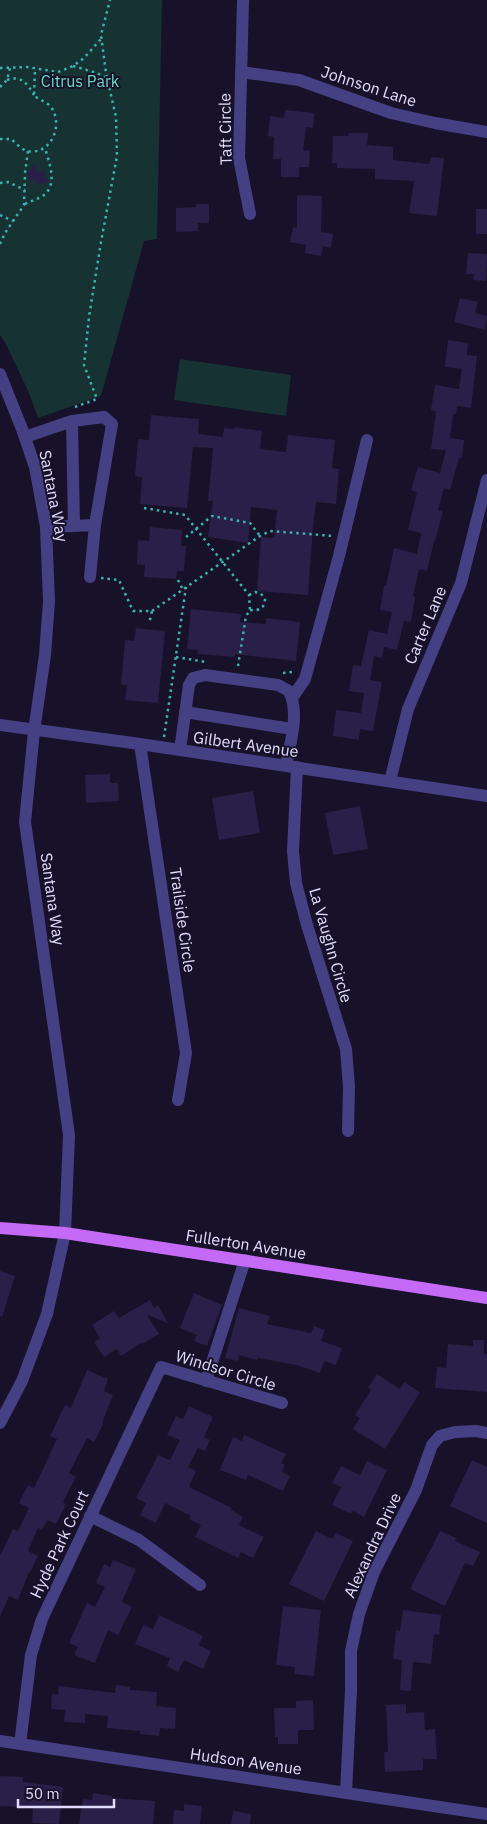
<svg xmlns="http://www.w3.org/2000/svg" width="487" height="1824" viewBox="0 0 487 1824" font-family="'IBM Plex Sans',sans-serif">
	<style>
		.green { fill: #163232 }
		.building { fill: #291f48 }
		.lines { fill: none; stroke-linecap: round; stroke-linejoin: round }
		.path { stroke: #39b4b0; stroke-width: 2.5; stroke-dasharray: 2.5 4; stroke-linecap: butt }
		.minor { stroke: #454084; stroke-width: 12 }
		.major { stroke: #c56af6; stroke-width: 12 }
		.labels { text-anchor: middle; stroke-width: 4; stroke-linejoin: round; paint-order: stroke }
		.park-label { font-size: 16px; fill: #6bd9c1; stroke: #171229 }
		.street-label { font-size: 16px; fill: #e1dcfd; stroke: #171229 }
	</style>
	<rect width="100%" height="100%" fill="#171229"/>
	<!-- green -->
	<path class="green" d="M0,0H162L157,239L144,241L101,396L38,418L29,393L5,342L0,335Z
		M180,359L291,375L286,416L174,400Z"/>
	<!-- building -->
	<path class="building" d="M285,110L314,113L313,128L306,127L303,150L310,151L309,167H299V177H281V159H273L274,137L268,136L270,116L284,118Z
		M349,133H368L367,145L393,147V160L429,164L431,157L444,158L437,216L409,213L414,181L375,179V169L337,168V163H332L333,136H348Z
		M34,165L39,173L45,170V176L49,182L37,184L36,180L31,182L26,172L31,170Z
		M297,195L322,196L321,232L333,234L331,248L323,246L321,256L305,253L306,245L290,242L293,227L297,228Z
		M196,204H209V223H198V231L176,232V208L196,207Z
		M476,209H487V234H476Z
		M468,253L487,254L486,281L473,280L474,274H466Z
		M460,298L478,302L475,313L487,316L485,330L454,322Z
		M448,340L468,343L467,355L477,356L471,408L457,406L456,414H453L450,438L464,440L462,458H459L450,490L444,488L438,510L443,511L435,541H434L427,571L419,569L413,596L415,597L411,622L404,621L397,650L384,647L382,658L374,656L370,680L382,682L373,731L360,729L359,740L333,736L336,710L361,713L364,693L349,691L353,665L361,666L369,630L387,634L392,612L380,610L384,586H386L394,548L417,554L421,533L408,530L417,492L411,490L418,467L440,473L446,450L431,449L436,411L431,410L435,385L459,389L462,369L445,367Z
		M151,415L199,419L198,434L223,437L224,428L234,429V427L262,431L260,449L286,452L288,435L335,440L332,468L339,469L336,504L316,502L313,527L308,595L257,591L261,537L274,538L277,510L251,507L248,543L208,537L213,501H208L213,448L193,447L187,508L140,504L142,477L135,476L138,439L149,440Z
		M150,527L182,530L181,546H186L184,571H177L176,579L144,577L145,565L137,564L138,540L149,541Z
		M191,609L241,614L240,622L266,624V618L300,622L296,661L235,654V657L197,654L198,650L187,649Z
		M136,628L165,631L158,703L125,700L127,685H121L125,640L134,641Z
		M110,774V783H118L119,801L86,803L85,775Z
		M253,791L260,833L219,840L212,798Z
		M360,806L368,849L333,855L325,813Z
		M0,1271L15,1276L2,1317L0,1316Z
		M194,1293L222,1305L207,1346L194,1341L197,1335L180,1328Z
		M150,1300L154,1308L158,1305L168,1323L147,1315L159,1334L142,1344L141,1343L121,1356L117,1349L104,1357L94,1342L100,1338L92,1325L114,1311L119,1318Z
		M239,1308L270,1316L267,1324L311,1333L314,1326L325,1330L321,1341L342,1348L336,1365L324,1361L320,1373L296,1365L258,1358L257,1360L239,1355L238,1361L225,1358Z
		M473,1340H484V1354H487V1392L435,1388L437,1367L446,1368L448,1344L473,1346Z
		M87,1370L108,1379L104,1391L113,1395L102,1423L103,1424L94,1442L87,1438L69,1473L76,1477L63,1502L66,1504L56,1524L47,1520L42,1530L38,1528L28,1551L38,1556L30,1573L29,1572L18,1600L9,1596L0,1617V1556L13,1529L18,1531L29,1508L19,1503L28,1485L34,1488L57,1439L50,1436L65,1405L71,1408Z
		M377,1374L400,1389L404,1382L420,1392L385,1449L353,1429L360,1418L355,1415L371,1390L368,1388Z
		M189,1406L213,1417L204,1437L210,1440L205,1451L198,1448L188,1467L196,1471L189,1487L232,1508L231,1510L243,1517L239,1525L264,1537L253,1558L241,1552L238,1558L195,1537L201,1525L189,1519L191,1516L165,1503L156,1523L140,1515L146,1503L136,1498L158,1455L170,1460L180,1440L167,1435L176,1416L183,1419Z
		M244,1435L286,1454L281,1463L285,1465L282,1472L290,1476L283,1491L248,1475L246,1480L220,1470L233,1437L242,1441Z
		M472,1460L487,1467V1523L450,1506Z
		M367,1461L387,1470L364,1517L353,1511L351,1514L332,1505L341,1487L332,1483L341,1466L360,1475Z
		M316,1531L332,1539L336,1533L353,1541L324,1601L289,1584Z
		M440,1531L456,1538L455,1541L480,1552L473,1566L465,1563L445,1606L410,1589Z
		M113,1560L136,1569L122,1602L132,1607L118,1635L108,1630L95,1663L74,1655L78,1647L69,1643L87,1603L95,1607L105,1587L96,1583L104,1564L110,1567Z
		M283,1606L321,1610L314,1676L294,1674L295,1667L276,1665Z
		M403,1610L441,1615L439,1635L434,1634L431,1664L413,1662L411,1691L400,1690L402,1660L393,1659L396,1630L400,1631Z
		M159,1615L203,1636L199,1645L211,1651L203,1669L184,1660L178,1672L167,1666L170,1658L135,1644L143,1625L153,1629Z
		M116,1685L130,1687V1690L157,1692L156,1706L176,1708L175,1729L160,1728L159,1736L140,1734V1731L107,1728L108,1716L85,1714V1723L64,1722L65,1710L51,1709L52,1694L58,1695L59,1686L115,1693Z
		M313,1700L314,1730H298V1744H278V1737H275L274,1708H296V1701Z
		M406,1704V1713L424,1712L425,1730L435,1729L437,1759H423V1770L385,1772L384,1752H388L386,1705Z
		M0,1776L23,1777V1782L63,1787L59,1824L32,1823L33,1808L0,1806Z
		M93,1793L112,1796V1798L155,1801L153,1824H79L83,1799L92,1800Z
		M184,1804L202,1806L200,1824H173L174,1810L184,1811Z
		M233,1811L251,1814L250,1824H231Z"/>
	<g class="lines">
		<!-- path -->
		<path class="path" d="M73,66L97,73L108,79
			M0,68L27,67L58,72L73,66L84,58L101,39
			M7,80C21,75 27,83 34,95
			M0,87L7,80L10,68
			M0,139H11C16,143 21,149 27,151C51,156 64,125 51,107C48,103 39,99 34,96L35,69
			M0,183L8,182L25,190
			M25,204C31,201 38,199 44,195C58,184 49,162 45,148
			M0,215L13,221
			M0,244L5,233L24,205L25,173L28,151
			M75,407L97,399L84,365L89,317L101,242L117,156L116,117L106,73L101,35L110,0
			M144,508L185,515L249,595L250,610L246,616L238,666
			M186,537L212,516L250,523L260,536
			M101,578L119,580L133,611H152L149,624
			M178,580L183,590
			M249,595L255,592L260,593L265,598C265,608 260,611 250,610
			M152,611L260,536L270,531L333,536
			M176,657L206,662
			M283,673L293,672L295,671
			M164,737L186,587"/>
		<!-- minor -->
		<path class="minor" d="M243,0L239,158L250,214
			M241,72L299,80L391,113L435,123L487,132
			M0,374L22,429L35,467L46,527L49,601L45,655L34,731L25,822L69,1135L65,1233L47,1314L22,1381L0,1423
			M25,437L72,421L74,525
			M46,527L95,525L112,424L104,417L72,421
			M90,577L95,525
			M292,698L305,679L339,556L367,440
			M185,712L292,729
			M0,725L140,744L487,796
			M140,744L186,1053L178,1100
			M180,750L189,685L193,678L205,675L278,685L289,691C300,714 290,743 286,766
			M297,767L293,851L296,883L307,925L346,1049L349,1087L348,1131
			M390,781L408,709L461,583L487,480
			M206,1381L245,1260
			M90,1516L139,1540L200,1585
			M0,1741L487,1814
			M20,1744L31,1655L42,1619L161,1367L282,1403
			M346,1793L351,1690V1651L359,1614L374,1572L416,1490L432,1445L440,1436L455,1432L476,1431L487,1433"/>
		<!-- major -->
		<path class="major" d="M0,1228L65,1233L487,1298"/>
	</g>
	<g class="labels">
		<!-- park labels -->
		<g class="park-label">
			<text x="80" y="87">Citrus Park</text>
		</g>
		<!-- street labels -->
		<g class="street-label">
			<text transform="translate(369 86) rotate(18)" y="6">Johnson Lane</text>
			<text transform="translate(225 129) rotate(-91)" y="6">Taft Circle</text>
			<text transform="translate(54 496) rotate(79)" y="6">Santana Way</text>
			<text transform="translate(425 625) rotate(-67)" y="6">Carter Lane</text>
			<text transform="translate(246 744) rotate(8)" y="6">Gilbert Avenue</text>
			<text transform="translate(53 899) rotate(82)" y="6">Santana Way</text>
			<text transform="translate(183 920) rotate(82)" y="6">Trailside Circle</text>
			<text transform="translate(331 945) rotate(74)" y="6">La Vaughn Circle</text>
			<text transform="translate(246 1244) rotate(9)" y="6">Fullerton Avenue</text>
			<text transform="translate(226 1370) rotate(17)" y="6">Windsor Circle</text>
			<text transform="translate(59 1544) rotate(-65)" y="6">Hyde Park Court</text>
			<text transform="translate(372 1545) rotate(-65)" y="6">Alexandra Drive</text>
			<text transform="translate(246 1761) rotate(8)" y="6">Hudson Avenue</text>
		</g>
	</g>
	<!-- scale -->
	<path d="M18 1799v8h96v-8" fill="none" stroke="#e1dcfd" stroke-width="2.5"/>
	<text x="25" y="1799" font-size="15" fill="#e1dcfd" stroke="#171229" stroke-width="4" paint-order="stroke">50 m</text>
</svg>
